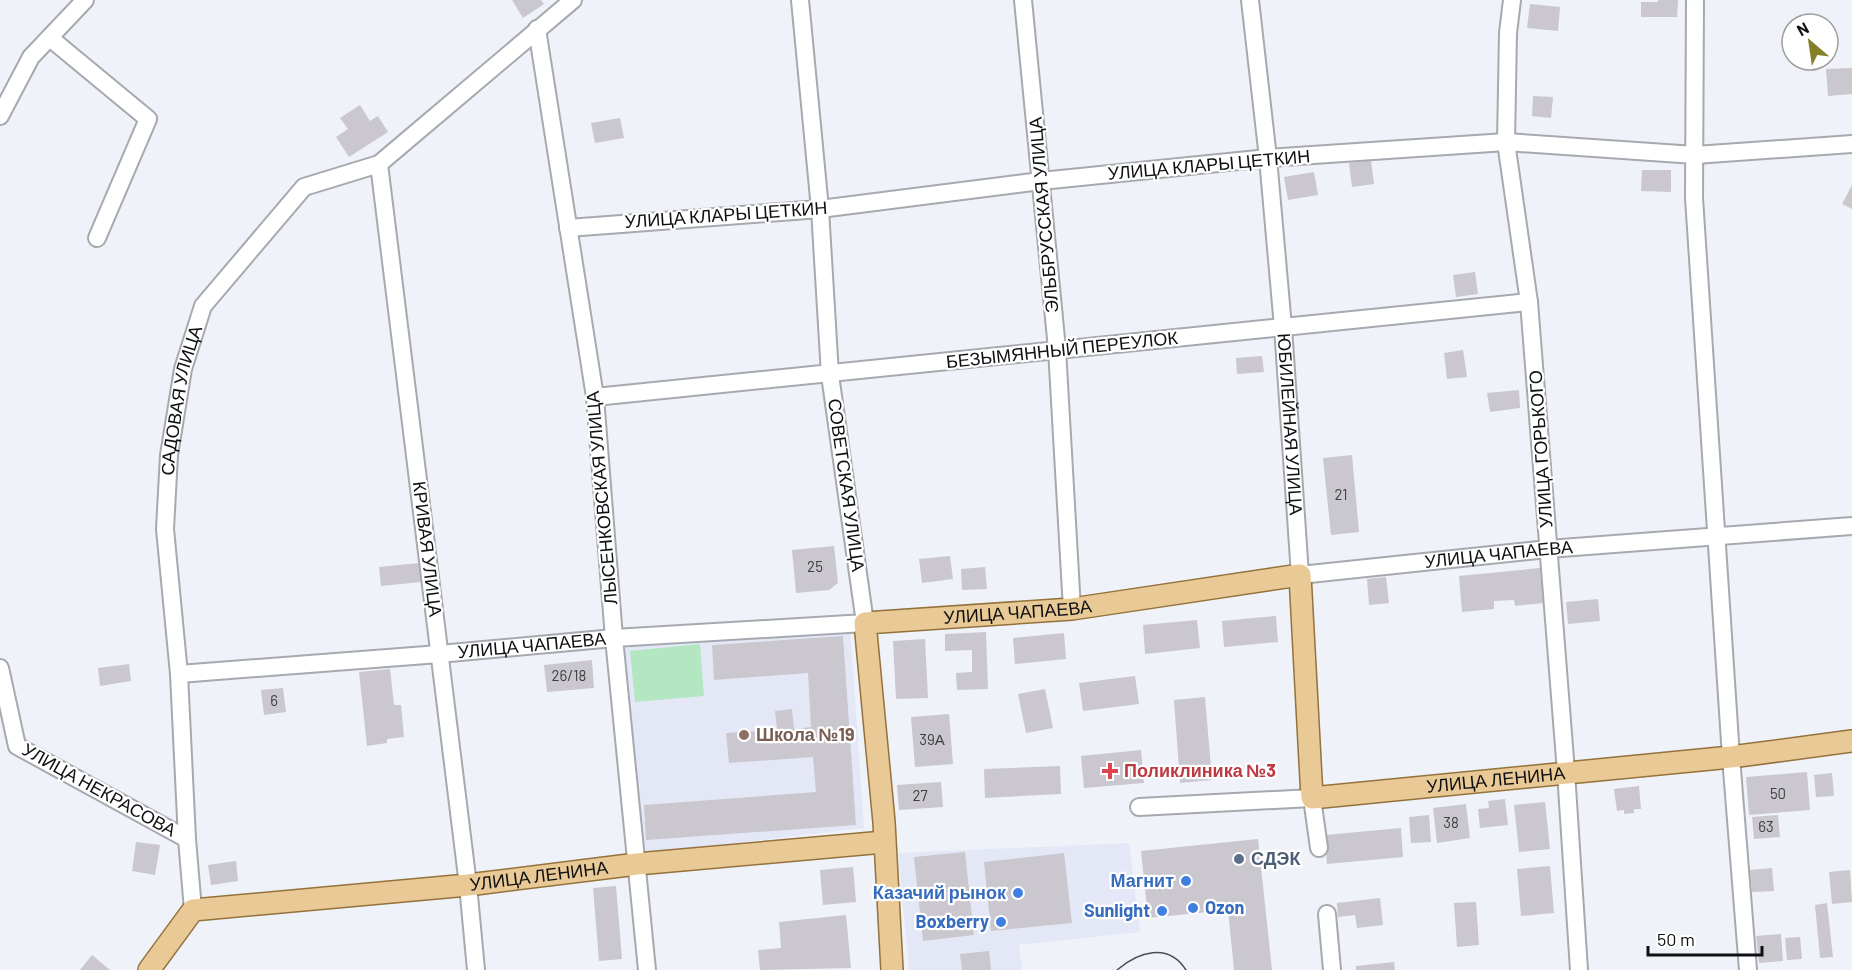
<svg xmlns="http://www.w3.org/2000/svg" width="1852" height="970" viewBox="0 0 1852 970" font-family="Barlow,sans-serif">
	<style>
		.built { fill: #e4e8f6 }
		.green { fill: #b2e7c2 }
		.building { fill: #cac7ce }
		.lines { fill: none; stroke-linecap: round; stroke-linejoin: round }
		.minor-casing { stroke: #a7a9b0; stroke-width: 20 }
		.major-casing { stroke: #93723c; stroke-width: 24 }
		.minor { stroke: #fff; stroke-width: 16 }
		.major { stroke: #e9ca97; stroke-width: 21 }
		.tram { stroke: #4c4d50; stroke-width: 1.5 }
		.education-dot { fill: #8d6e63; stroke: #fff; stroke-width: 2 }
		.health-dot { fill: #e0444e; stroke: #fff; stroke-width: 2 }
		.service-dot { fill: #5c6f8a; stroke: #fff; stroke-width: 2 }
		.shop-dot { fill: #3f7fe0; stroke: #fff; stroke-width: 2 }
		.labels { text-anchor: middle; stroke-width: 4.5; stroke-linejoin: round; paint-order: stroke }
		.number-label { font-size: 15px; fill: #3e3e41 }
		.street-label { font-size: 18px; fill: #0f1012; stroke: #fff }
		.education-label { font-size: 18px; font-weight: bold; fill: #785e54; stroke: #fff; text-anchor: start }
		.health-label { font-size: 18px; font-weight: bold; fill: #be3a42; stroke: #fff; text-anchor: start }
		.service-label { font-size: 18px; font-weight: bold; fill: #4e5e75; stroke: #fff; text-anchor: start }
		.shop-label { font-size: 18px; font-weight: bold; fill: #366cbe; stroke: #fff; text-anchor: end }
	</style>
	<rect width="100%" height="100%" fill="#f0f2f9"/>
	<!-- built -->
	<path class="built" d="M850,627L864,828L644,854L619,642Z
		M1129,843L1140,932L1019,945L1022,970H909L898,853Z"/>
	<!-- green -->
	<path class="green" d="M700,644L704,696L635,702L630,651Z"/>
	<!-- building -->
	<path class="building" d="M512,0H541L544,4L523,18Z
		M1658,0H1678L1677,17H1641V2H1658Z
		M1530,4L1560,7L1558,31L1527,28Z
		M1852,68V94L1828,96L1826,69Z
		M1533,96L1553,97L1551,118L1532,116Z
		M360,105L370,121L378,116L388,132L349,157L336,137L348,129L340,118Z
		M620,118L624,138L595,143L591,123Z
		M1371,160L1374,184L1352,187L1349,163Z
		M1642,170H1671V192L1641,191Z
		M1314,172L1318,195L1288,200L1284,177Z
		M1852,185V209L1842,204Z
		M1475,272L1478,294L1456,297L1453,275Z
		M1463,350L1467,377L1447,379L1444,353Z
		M1262,356L1264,372L1237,374L1236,358Z
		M1519,390L1520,408L1490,412L1487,393Z
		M1352,455L1359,532L1331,535L1323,458Z
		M834,546L838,583L829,590L796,593L792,550Z
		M950,556L953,579L922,583L919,559Z
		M419,563L421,582L381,586L379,567Z
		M985,567L987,589L962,590L961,569Z
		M1540,568L1544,603L1515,606L1514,600L1494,601V609L1462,612L1459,576Z
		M1386,577L1389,603L1369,605L1367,579Z
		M1598,599L1600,621L1568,624L1566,602Z
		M1276,616L1278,642L1224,647L1222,621Z
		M1197,620L1200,648L1145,654L1143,625Z
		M986,632L988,689L957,690L956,673L972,672V650L945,651V634Z
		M1064,633L1066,659L1015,664L1013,638Z
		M843,636L856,825L646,840L644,805L816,792L813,757L729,763L726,733L777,730L775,711L792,709L794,729L811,727L808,673L714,680L712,645Z
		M925,639L928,698L896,699L893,641Z
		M592,660L594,688L547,692L544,665Z
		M129,664L131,681L100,686L98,668Z
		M390,669L394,705H401L404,737L387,739V743L367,746L359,672Z
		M1135,676L1139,704L1083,711L1079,683Z
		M283,688L286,712L264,715L261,690Z
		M1045,689L1053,728L1026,733L1018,694Z
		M1205,697L1212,780L1180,783L1174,700Z
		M949,714L953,764L915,767L911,717Z
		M1141,750L1144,783L1084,788L1081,756Z
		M1060,766L1061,794L985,798L984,769Z
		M1807,772L1810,810L1749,815L1746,777Z
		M1832,773L1834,796L1816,797L1814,775Z
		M941,782L943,807L899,810L897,785Z
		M1639,786L1641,809H1634V813L1624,814V810L1617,811L1614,789Z
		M1505,799L1508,825L1480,828L1478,809L1489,808L1488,801Z
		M1545,802L1550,849L1519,852L1514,805Z
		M1466,804L1470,838L1437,843L1433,808Z
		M1429,815L1431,842L1411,843L1409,817Z
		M1778,815L1780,837L1754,839L1752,817Z
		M1401,828L1403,857L1327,864L1325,835Z
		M1258,839L1272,970H1234L1228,910L1148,918L1141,851Z
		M136,842L160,845L155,875L132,871Z
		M965,852L974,935L923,941L914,857Z
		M1064,853L1072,923L991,931L984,862Z
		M236,861L238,881L211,885L208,865Z
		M1550,866L1554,913L1521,916L1517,869Z
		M853,867L856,902L823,905L820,870Z
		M1772,868L1774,891L1752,892L1750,870Z
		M1850,870L1852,902L1832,904L1829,872Z
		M616,886L622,959L599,961L593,888Z
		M1380,898L1383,925L1357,928L1355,915L1338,917L1337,903Z
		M1476,902L1479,945L1457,947L1454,903Z
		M1827,903L1833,957L1820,958L1815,905Z
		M846,915L851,968L760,970L758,950L781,948L779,922Z
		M1781,934L1783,961L1759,963L1756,936Z
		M1800,937L1802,959L1787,960L1785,938Z
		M989,951L991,970H962L960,954Z
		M92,955L110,970H80Z
		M1394,962L1395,970H1356V966Z"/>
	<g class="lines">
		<!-- minor casing -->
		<g class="minor-casing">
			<g id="minor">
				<path d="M1023,0L1057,349L1072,609"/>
				<path id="s1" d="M1250,0L1268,158L1283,327L1300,575L1548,549L1852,526"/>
				<path d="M1512,0L1508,33L1506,142L1529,302L1566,772L1579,970"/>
				<path d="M1695,0L1694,198L1731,757L1748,970"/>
				<path d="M537,29L595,397L614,638L647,970"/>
				<path d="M50,38L148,119L97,238"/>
				<path d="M0,116L31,57L85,0"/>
				<path d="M379,164L468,885L476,970"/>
				<path d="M568,228L820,209L1041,181L1268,158L1506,142L1695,155L1852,144"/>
				<path d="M595,397C907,368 1218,334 1529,302"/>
				<path d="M0,668L17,746L187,839"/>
				<path id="s2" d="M179,674L439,654L614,638L865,623L830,375L820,209L800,0"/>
				<path d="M1139,807L1312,798L1319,848"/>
				<path id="s3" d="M193,910L187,839L179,674L165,529L169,455L183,369L203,306L304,187L379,164L573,0"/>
				<path d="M1327,914L1332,970"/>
			</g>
		</g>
		<!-- major casing -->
		<g class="major-casing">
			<g id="major">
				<path id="s4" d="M149,970L193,910L468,885L637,864L884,842"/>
				<path id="s5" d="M892,970L884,822L865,623L1072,609L1300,575L1312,798L1731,757L1852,741"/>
			</g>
		</g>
		<!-- minor -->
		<use href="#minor" class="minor"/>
		<!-- major -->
		<use href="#major" class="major"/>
		<!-- tram -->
		<path class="tram" d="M1117,970C1138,952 1168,942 1186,970"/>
	</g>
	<!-- markers -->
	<circle class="education-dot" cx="744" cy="735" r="6"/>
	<path class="health-dot" d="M1107 762h6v6h6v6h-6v6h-6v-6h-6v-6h6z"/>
	<circle class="service-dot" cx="1239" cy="859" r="6"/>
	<g class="shop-dot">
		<circle cx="1186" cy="881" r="6"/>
		<circle cx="1018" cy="893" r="6"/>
		<circle cx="1193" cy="908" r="6"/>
		<circle cx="1162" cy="911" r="6"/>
		<circle cx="1001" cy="922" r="6"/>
	</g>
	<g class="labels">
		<!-- number labels -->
		<g class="number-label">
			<text x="1341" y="500">21</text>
			<text x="815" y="572">25</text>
			<text x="569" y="681">26/18</text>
			<text x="274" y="706">6</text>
			<text x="932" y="745">39А</text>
			<text x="1778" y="799">50</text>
			<text x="920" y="801">27</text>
			<text x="1451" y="828">38</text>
			<text x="1766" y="832">63</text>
		</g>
		<!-- street labels -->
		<g class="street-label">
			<text transform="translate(1209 165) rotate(-5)" y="6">УЛИЦА КЛАРЫ ЦЕТКИН</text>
			<text transform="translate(726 215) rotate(-4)" y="6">УЛИЦА КЛАРЫ ЦЕТКИН</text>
			<text transform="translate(1044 215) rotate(-95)" y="6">ЭЛЬБРУССКАЯ УЛИЦА</text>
			<text transform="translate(1062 350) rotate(-6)" y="6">БЕЗЫМЯННЫЙ ПЕРЕУЛОК</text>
			<text dy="6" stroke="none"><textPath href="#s3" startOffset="512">САДОВАЯ УЛИЦА</textPath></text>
			<text dy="6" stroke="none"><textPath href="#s1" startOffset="426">ЮБИЛЕЙНАЯ УЛИЦА</textPath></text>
			<text transform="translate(1541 449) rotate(-94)" y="6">УЛИЦА ГОРЬКОГО</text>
			<text transform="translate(846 485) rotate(82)" y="6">СОВЕТСКАЯ УЛИЦА</text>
			<text transform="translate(602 498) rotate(-95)" y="6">ЛЫСЕНКОВСКАЯ УЛИЦА</text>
			<text transform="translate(427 549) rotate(83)" y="6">КРИВАЯ УЛИЦА</text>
			<text dy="6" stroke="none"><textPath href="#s1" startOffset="777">УЛИЦА ЧАПАЕВА</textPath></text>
			<text dy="6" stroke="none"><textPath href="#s5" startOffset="501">УЛИЦА ЧАПАЕВА</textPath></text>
			<text dy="6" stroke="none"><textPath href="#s2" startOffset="354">УЛИЦА ЧАПАЕВА</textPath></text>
			<text dy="6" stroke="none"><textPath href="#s5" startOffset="1194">УЛИЦА ЛЕНИНА</textPath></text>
			<text transform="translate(99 790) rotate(29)" y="6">УЛИЦА НЕКРАСОВА</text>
			<text dy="6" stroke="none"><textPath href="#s4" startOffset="422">УЛИЦА ЛЕНИНА</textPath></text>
		</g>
		<!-- education labels -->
		<g class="education-label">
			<text x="756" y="741">Школа №19</text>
		</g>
		<!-- health labels -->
		<g class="health-label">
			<text x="1124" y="777">Поликлиника №3</text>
		</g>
		<!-- service labels -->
		<g class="service-label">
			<text x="1251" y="865">СДЭК</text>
		</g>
		<!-- shop labels -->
		<g class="shop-label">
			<text x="1174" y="887">Магнит</text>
			<text x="1006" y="899">Казачий рынок</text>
			<text x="1205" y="914" text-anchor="start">Ozon</text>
			<text x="1150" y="917">Sunlight</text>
			<text x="989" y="928">Boxberry</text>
		</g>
	</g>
	<!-- north arrow -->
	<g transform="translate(1810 42) rotate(331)"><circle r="28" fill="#ffffff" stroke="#9f9fa0" stroke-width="1.5"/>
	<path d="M0-4.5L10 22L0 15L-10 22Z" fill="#838028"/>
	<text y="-9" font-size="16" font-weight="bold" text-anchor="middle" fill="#0f1012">N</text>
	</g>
	<!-- scale -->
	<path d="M1648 946v9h114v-9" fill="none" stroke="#0f1012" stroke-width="3"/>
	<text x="1657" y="946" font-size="18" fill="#0f1012" stroke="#ffffff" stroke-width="4.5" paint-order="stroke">50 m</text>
</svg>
